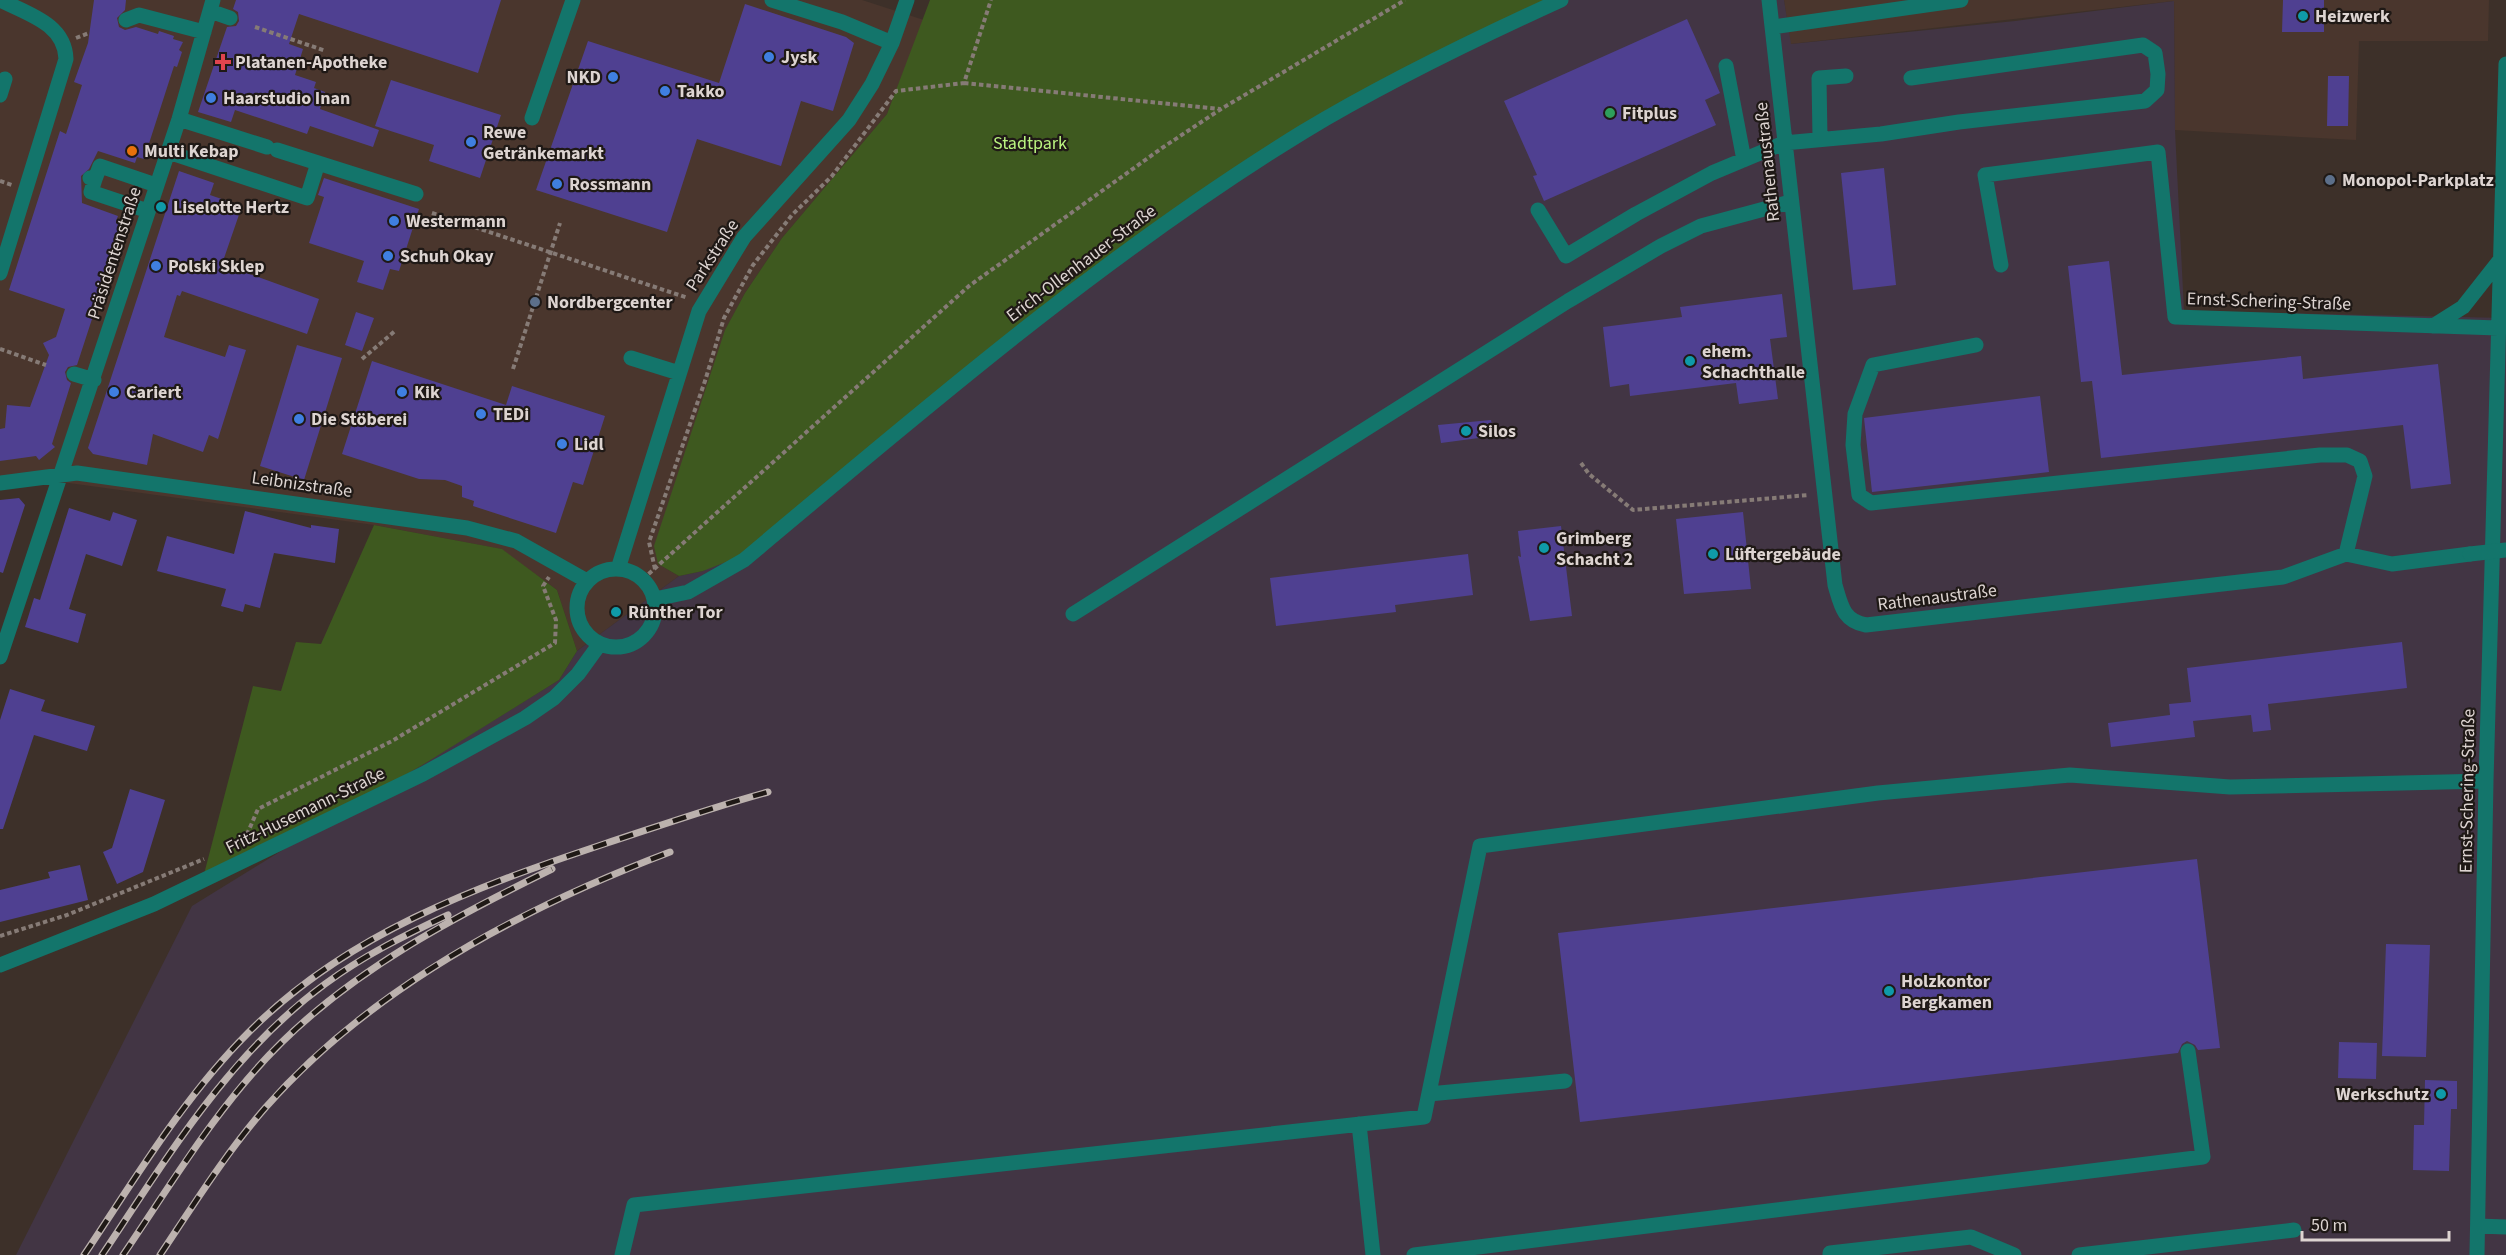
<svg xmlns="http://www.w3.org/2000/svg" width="2506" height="1255" viewBox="0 0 2506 1255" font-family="'Source Sans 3',sans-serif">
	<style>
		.built { fill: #4a362d }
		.industrial { fill: #423544 }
		.green { fill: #3e591f }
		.building { fill: #4f4091 }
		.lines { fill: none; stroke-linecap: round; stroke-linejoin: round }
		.path { stroke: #867b76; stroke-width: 4; stroke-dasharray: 4.5 3; stroke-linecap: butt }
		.minor { stroke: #13756b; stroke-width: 15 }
		.rail-casing { stroke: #bcb2ae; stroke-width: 7 }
		.rail { stroke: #1f1916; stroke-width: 4.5; stroke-dasharray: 14; stroke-linecap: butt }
		.minor-bridge { stroke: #13756b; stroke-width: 15 }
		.culture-dot { fill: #0f9aa8; stroke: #1f1916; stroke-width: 2 }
		.shop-dot { fill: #3f7fe0; stroke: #1f1916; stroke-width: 2 }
		.health-dot { fill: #e0444e; stroke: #1f1916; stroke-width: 2 }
		.leisure-dot { fill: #2e9e5b; stroke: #1f1916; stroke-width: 2 }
		.food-dot { fill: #e8710a; stroke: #1f1916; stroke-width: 2 }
		.service-dot { fill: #5c6f8a; stroke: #1f1916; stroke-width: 2 }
		.labels { text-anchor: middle; stroke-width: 4.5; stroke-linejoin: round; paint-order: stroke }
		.poi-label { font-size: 18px; font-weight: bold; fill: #ddd4d1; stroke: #1f1916; text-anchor: start }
		.park-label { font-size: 18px; fill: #baf480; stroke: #1f1916 }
		.street-label { font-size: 18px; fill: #ddd4d1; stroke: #1f1916 }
	</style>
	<rect width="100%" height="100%" fill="#3d3029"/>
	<!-- built -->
	<path class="built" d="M4,0H862L924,20L887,114L782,238L745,293L726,329L658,564L679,576L577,651L557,590L501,549L374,525L18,476L0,477V8Z
		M1784,0H2489L2488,41H2359L2356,140L2175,130L2174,1L1790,44Z"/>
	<!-- industrial -->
	<path class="industrial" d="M1555,0H1784L1791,44L2015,21L2174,1L2175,130L2184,311L2506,318V1255H16L192,906L559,680L577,651L679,576L703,571L1252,162Z"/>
	<!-- green -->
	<path class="green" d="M930,0H1555L1252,162L736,558L703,571L679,576L658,564L654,546L725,330L745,293L782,238L887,114Z
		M374,525L502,549L557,590L577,651L559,680L424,764L350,807L203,878L253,686L281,691L296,642L321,644Z"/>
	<!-- building -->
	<path class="building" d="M94,0H126L125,10L117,18L119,27L125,30L136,27L158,34L159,31L174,36L173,39L183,42L179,50L182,52L177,67L174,66L144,159L137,157L135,163L98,151L89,169L81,176L82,203L118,216L116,221L123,224L77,365L68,367L65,372L67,380L71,383L52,444L55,447L39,460L36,456L0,461V429L5,428L7,405L30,407L49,355L43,343L56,337L65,309L9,290L60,131L66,134L82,85L74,82L88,43Z
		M236,0H501L478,73L299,14L289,44L303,49L295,75L316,82L314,88L325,92L320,109L379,130L373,147L310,126L307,134L235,110L231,122L198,112L227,27L236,26L239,21L238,12L233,9Z
		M2283,0H2324V32H2282Z
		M745,4L846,37L854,43L833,111L801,101L781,166L697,139L667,232L536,190L588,41L719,83Z
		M1687,19L1720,93L1705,100L1716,125L1544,201L1533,176L1537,175L1504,101Z
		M2328,76H2349L2348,126H2327Z
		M391,80L501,115L480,178L429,161L434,145L375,126Z
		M1884,168L1896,285L1853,290L1841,173Z
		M179,171L214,183L210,195L242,206L222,264L319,299L307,334L182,291L180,296L177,295L164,337L225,357L229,345L246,350L218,439L209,435L203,452L153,434L147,465L93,454L88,448Z
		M324,178L419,209L399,271L390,269L383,290L357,282L364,261L309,243L324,197L318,195Z
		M2109,261L2122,375L2301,356L2303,379L2438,364L2451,484L2411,489L2403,425L2101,458L2092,381L2081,382L2068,266Z
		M1782,294L1787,337L1770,339L1778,399L1739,404L1736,383L1630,396L1629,384L1610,387L1603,327L1682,317L1680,307Z
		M356,312L374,318L362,351L345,345Z
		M297,345L342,358L304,480L260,466Z
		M372,361L506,405L512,386L605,416L583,485L573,482L556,533L473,506L474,501L462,497V486L445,480L419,479L342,454Z
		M2040,396L2049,472L1872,492L1864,418Z
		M1491,420L1494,436L1441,443L1438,425Z
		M19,498L25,505L3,573L0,572V500Z
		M69,508L110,521L113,512L137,520L122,566L86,554L69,609L86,614L78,643L25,627L34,598L40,600Z
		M245,511L311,528V525L339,529L335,563L274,553L260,608L245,604L243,612L221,606L226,589L157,571L167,536L234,554Z
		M1743,512L1751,589L1684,594L1676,519Z
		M1561,526L1572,616L1530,621L1518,556L1521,557L1518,531Z
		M1468,554L1473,595L1395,605L1396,612L1276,626L1270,578Z
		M2402,642L2407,688L2268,704L2271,730L2253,732L2251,715L2193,721L2195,737L2111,747L2108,723L2170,715L2169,704L2191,702L2187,668Z
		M10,689L45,700L41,711L95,726L87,751L34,735L3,829H0V720Z
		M130,789L165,800L143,872L117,884L103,852L112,848Z
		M2197,859L2220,1048L2198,1050L2195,1045L2187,1041L2182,1044L2178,1053L1580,1122L1558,933Z
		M80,865L88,900L0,922V890L50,878L48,872Z
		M2386,944L2430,945L2426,1057L2382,1056Z
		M2339,1042L2377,1043L2376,1079L2338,1078Z
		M2425,1080L2457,1081V1109H2451L2449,1171L2413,1170L2414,1125H2424Z"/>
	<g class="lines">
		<!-- path -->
		<path class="path" d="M255,27L326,51
			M76,38L89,33
			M964,83L1220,109
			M0,181L12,185
			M432,213L688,298
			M0,349L46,365
			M362,359L395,331
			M513,369L560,223
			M1581,463L1589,474L1633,510L1809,495
			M655,569L649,542L705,381L724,318L753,265L792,215L832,176L896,91L964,83L991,0
			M643,579L969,286L1162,148L1221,109L1405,0
			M235,844L248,832L258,809L392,741L555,643L556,620L543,586L549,577
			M0,936L67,915L204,859"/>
		<!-- minor -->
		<path class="minor" d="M0,0C28,14 65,24 66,59L0,273
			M772,0L842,22L892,43
			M1769,0L1835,585C1841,605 1843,621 1866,625L2283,577L2346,554L2392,564L2470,554
			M210,11L230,18
			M126,20L139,15L204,32
			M1773,27L1961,0
			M1726,66L1744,160
			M0,95L5,79
			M532,118L573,0
			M179,119L267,147
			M1820,138L1819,78L1846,76
			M277,150L416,194
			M168,152L307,198L318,163
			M90,178L95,179L100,166L156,185
			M95,179L91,192L148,211
			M1538,210L1566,256L1636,214L1712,173L1784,143L1881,134L1959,122L2145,101L2157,90L2158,74L2155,53L2143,45L1911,78
			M2001,265L1985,175L2158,152L2175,317L2498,328
			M2433,326L2463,307L2500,260
			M1976,345L1873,365L1855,414L1853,445L1859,495L1871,503L2320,455H2347L2360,461L2365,476L2346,554
			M631,358L679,373
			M74,374L94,380
			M0,483L77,473L467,528L516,541L587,581
			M577 608a39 39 0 1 1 78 0a39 39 0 1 1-78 0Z
			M618,569L699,311L744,237L849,120L872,84L892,43L907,0
			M655,599L688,592L744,560C924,409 1103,255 1303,132C1386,82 1473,40 1561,0
			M1073,614L1568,301L1661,246L1701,226L1790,202
			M0,657L179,119L213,0
			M0,965L154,904L423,774L525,718L554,698L578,674L599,645
			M1429,1094L1565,1081
			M1359,1124L1373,1255
			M2478,1226L2506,1227
			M622,1255L634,1205L1424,1117L1480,846L1878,793L2070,775L2230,787L2486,781
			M1414,1255L2203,1157L2188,1051
			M1830,1255V1253L1971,1237L2014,1255
			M2079,1255L2294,1230
			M2477,1255L2486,781L2506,64"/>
		<!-- rail casing -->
		<g class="rail-casing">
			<path id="rail" d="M84,1255C135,1179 183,1098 248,1033C346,934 475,887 604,844C659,826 713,807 768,792
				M102,1255C167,1158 228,1055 325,984C363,956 405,935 448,915
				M123,1255C172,1183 218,1105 281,1043C357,968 456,916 552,869
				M160,1255C194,1204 226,1153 266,1107C372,987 522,908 670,852"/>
		</g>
		<!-- rail -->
		<use href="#rail" class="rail"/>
		<!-- minor-bridge -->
		<path class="minor-bridge" d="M2470,554L2506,550"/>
	</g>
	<!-- markers -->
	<g class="culture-dot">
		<circle cx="2303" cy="16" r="6"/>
		<circle cx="161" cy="207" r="6"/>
		<circle cx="1690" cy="361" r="6"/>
		<circle cx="1466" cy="431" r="6"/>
		<circle cx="1544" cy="548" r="6"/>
		<circle cx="1713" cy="554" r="6"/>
		<circle cx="616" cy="612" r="6"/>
		<circle cx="1889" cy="991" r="6"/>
		<circle cx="2441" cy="1094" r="6"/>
	</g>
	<g class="shop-dot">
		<circle cx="769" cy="57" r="6"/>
		<circle cx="613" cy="77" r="6"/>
		<circle cx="665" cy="91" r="6"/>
		<circle cx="211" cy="98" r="6"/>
		<circle cx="471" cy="142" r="6"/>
		<circle cx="557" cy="184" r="6"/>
		<circle cx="394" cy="221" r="6"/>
		<circle cx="388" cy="256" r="6"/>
		<circle cx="156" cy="266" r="6"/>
		<circle cx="114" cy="392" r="6"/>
		<circle cx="402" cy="392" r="6"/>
		<circle cx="481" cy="414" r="6"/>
		<circle cx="299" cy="419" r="6"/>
		<circle cx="562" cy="444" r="6"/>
	</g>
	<path class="health-dot" d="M220 53h6v6h6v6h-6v6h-6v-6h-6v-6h6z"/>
	<circle class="leisure-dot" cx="1610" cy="113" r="6"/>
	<circle class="food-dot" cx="132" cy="151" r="6"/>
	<g class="service-dot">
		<circle cx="2330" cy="180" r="6"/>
		<circle cx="535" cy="302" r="6"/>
	</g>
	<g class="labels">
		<!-- poi labels -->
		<g class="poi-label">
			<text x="2315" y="22">Heizwerk</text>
			<text x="781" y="63">Jysk</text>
			<text x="235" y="68">Platanen-Apotheke</text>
			<text x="601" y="83" text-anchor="end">NKD</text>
			<text x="677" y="97">Takko</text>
			<text x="223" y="104">Haarstudio Inan</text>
			<text x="1622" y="119">Fitplus</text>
			<text x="483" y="138">Rewe<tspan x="483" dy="21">Getränkemarkt</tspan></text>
			<text x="144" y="157">Multi Kebap</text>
			<text x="2342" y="186">Monopol-Parkplatz</text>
			<text x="569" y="190">Rossmann</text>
			<text x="173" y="213">Liselotte Hertz</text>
			<text x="406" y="227">Westermann</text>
			<text x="400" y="262">Schuh Okay</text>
			<text x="168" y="272">Polski Sklep</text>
			<text x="547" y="308">Nordbergcenter</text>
			<text x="1702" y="357">ehem.<tspan x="1702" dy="21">Schachthalle</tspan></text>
			<text x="126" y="398">Cariert</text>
			<text x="414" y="398">Kik</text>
			<text x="493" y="420">TEDi</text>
			<text x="311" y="425">Die Stöberei</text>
			<text x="1478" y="437">Silos</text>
			<text x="574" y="450">Lidl</text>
			<text x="1556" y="544">Grimberg<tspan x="1556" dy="21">Schacht 2</tspan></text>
			<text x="1725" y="560">Lüftergebäude</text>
			<text x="628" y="618">Rünther Tor</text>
			<text x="1901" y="987">Holzkontor<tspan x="1901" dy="21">Bergkamen</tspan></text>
			<text x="2429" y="1100" text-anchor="end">Werkschutz</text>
		</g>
		<!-- park labels -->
		<g class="park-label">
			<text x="1030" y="149">Stadtpark</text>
		</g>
		<!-- street labels -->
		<g class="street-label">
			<text transform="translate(1767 162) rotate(-96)" y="6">Rathenaustraße</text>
			<text transform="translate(114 253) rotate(-72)" y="6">Präsidentenstraße</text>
			<text transform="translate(712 255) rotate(-57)" y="6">Parkstraße</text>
			<text transform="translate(1081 263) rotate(-37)" y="6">Erich-Ollenhauer-Straße</text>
			<text transform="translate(2269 301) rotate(2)" y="6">Ernst-Schering-Straße</text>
			<text transform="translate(302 484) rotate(8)" y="6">Leibnizstraße</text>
			<text transform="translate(1937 597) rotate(-7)" y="6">Rathenaustraße</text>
			<text transform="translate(2467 791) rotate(-89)" y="6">Ernst-Schering-Straße</text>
			<text transform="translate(305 810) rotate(-26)" y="6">Fritz-Husemann-Straße</text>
		</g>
	</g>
	<!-- scale -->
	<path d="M2302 1231v9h147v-9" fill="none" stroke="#ddd4d1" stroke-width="3"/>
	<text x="2311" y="1231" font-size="18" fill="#ddd4d1" stroke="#1f1916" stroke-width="4.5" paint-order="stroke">50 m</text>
</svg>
